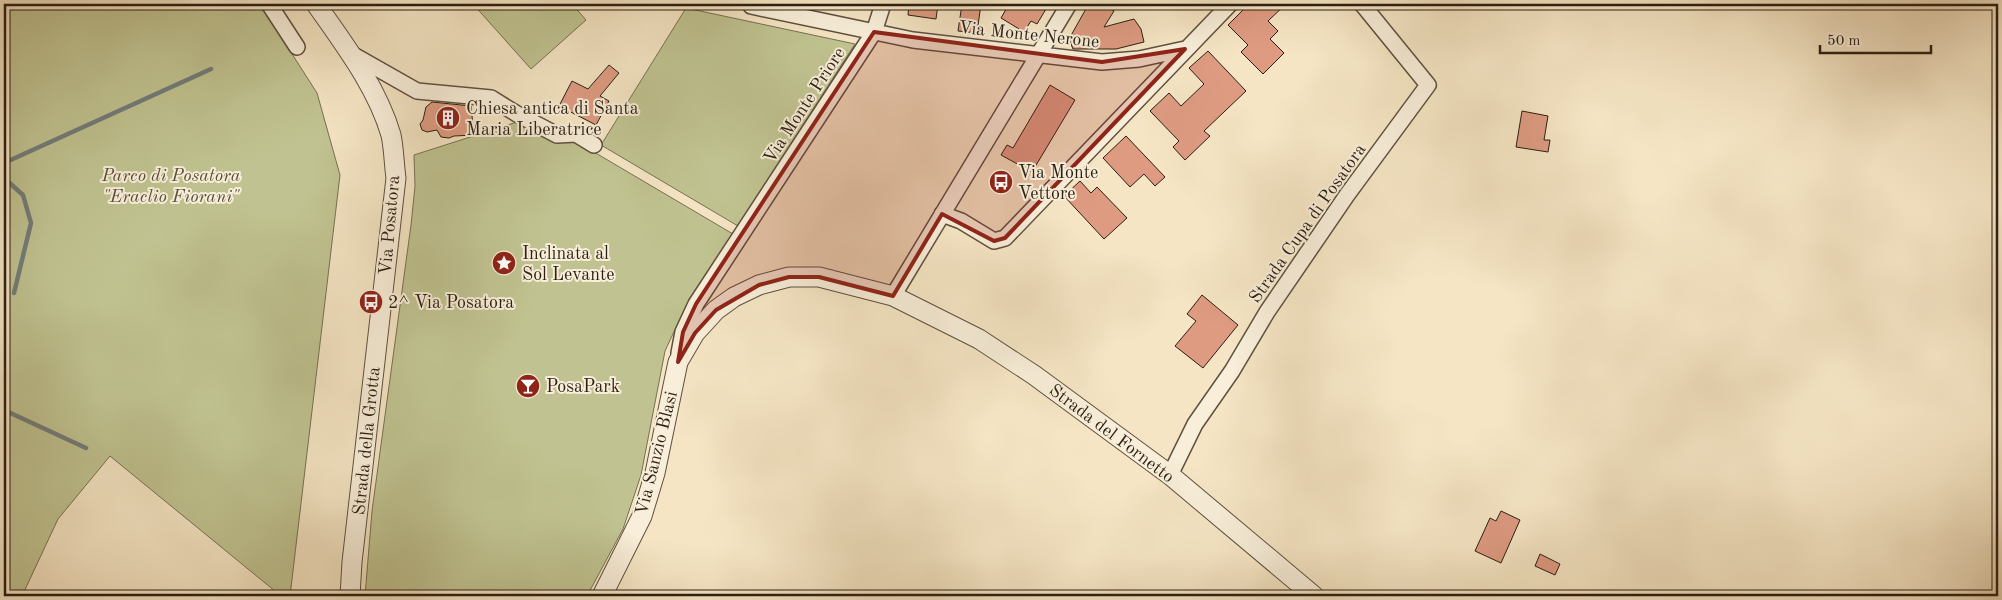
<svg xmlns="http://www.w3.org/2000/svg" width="2002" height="600" viewBox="0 0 2002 600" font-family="'Old Standard TT',serif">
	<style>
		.green { fill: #c0c391; stroke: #767052 }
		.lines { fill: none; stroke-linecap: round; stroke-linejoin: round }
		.stream { stroke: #727d7a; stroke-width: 4.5 }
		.building { fill: #de9b82; stroke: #2b1e12 }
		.minor-casing { stroke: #5e503e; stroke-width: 18 }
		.tertiary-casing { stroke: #5e503e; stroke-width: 21 }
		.minor { stroke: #f8eed9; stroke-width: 15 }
		.tertiary { stroke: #f8eed9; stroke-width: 19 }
		.marked { fill: #8f2418; fill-opacity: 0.2; stroke: #8f2418; stroke-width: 4; stroke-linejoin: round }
		.labels { text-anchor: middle; stroke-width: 4; stroke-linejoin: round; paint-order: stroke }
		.street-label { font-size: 18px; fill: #2b1e12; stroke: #f8eed9 }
		.poi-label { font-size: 18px; fill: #2b1e12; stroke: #f8eed9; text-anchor: start }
		.park-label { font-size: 18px; font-style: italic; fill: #585038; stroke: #f8eed9 }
	</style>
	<rect width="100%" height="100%" fill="#f5e5c4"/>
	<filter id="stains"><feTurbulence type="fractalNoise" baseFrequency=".004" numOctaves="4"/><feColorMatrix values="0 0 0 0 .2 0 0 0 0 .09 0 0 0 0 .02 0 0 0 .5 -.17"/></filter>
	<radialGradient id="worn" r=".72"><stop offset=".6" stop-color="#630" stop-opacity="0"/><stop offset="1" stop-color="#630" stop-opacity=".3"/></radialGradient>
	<!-- green -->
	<path class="green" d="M4,4H260L317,93L340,175L290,596H281L110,456L58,519L22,596H4Z
		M473,4H572L586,20L531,69Z
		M686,8L855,44L738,226L601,145Z
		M517,122L577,142L733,234L686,306L665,351L641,475L623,529L587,596H365L372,511L411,225L415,186L414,155Z"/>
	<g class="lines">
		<!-- stream -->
		<path class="stream" d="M4,163L211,69
			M4,178L23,195L31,223L14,293
			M4,410L86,448"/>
	</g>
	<!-- building -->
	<path class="building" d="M909,4H938L936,19L908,15Z
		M962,4H981L977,33L958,31Z
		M1009,4H1049L1037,24L1031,21L1024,32L1001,18Z
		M1093,4H1102L1114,11L1104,27L1134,19L1141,29L1144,42L1116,49H1073L1069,39L1087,7L1090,8Z
		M1249,4H1286L1268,21L1278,31L1270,39L1284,53L1263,74L1241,52L1248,45L1228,25Z
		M1208,51L1246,91L1204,131L1210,136L1185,160L1173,147L1179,141L1150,111L1169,93L1181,106L1204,84L1189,68Z
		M609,65L619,73L600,96L609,101L596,125L559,106L572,81L588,89Z
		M1050,85L1075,100L1032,172L1001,155L1007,145L1013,148Z
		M432,102L471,106L474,135L454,136L449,138L441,137L437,130L427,132L422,130L420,124L423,120L426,107Z
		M1522,111L1548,116L1544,140H1550L1548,152L1516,147Z
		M1126,136L1165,177L1155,186L1144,174L1130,187L1103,158Z
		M1080,181L1091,193L1097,187L1127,218L1104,239L1064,196Z
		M1202,295L1238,325L1203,368L1175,346L1196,321L1187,314Z
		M533,377L536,389L527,391L519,386L525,379Z
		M1501,511L1520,520L1501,563L1475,551L1490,518L1496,521Z
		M1540,554L1560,564L1555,575L1535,566Z"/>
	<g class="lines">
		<!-- minor casing -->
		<g class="minor-casing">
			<path id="minor" d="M269,4L297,47
				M751,6L913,40L1102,62L1139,59L1185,49
				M350,53L417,91L491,98L517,114L557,135L576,134L594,145
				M942,214L961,221L994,241L1005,238L1230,4
				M893,296L1069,4
				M679,353L683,332L696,304L874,32L883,4
				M1170,475L1195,424L1232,371L1267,312L1347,195L1428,85L1362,4"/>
		</g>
		<!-- tertiary casing -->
		<g class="tertiary-casing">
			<path id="tertiary" d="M316,4C344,44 377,87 391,135C394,149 394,164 396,178L352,562L350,596
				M602,596L642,516L655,473L678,362L695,333L716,310L734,297L759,285L789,277H819L893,296L979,339L1034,375L1170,475L1314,596"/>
		</g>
		<!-- minor -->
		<use href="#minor" class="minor"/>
		<!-- tertiary -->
		<use href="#tertiary" class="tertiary"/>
	</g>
	<!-- marked area -->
	<path class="marked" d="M874,32L1102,62L1185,49L1005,238L994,241L942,214L893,296L819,277H789L759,285L716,310L695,333L678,362L683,332L696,304Z"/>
	<!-- icons -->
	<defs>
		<g id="building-disc" transform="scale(1.25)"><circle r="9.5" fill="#8f2418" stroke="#f8eed9"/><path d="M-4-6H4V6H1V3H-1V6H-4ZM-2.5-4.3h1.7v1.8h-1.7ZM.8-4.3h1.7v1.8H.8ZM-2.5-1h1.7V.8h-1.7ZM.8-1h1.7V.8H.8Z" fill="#fff"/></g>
		<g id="bus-disc" transform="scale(1.25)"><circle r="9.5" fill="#8f2418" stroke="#f8eed9"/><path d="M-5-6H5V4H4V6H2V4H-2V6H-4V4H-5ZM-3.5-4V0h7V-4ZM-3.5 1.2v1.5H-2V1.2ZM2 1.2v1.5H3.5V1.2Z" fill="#fff"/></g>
		<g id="sight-disc" transform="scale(1.25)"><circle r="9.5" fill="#8f2418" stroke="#f8eed9"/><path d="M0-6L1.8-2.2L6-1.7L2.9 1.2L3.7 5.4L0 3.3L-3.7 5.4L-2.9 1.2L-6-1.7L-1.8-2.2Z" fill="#fff"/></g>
		<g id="bar-disc" transform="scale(1.25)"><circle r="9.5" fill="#8f2418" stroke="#f8eed9"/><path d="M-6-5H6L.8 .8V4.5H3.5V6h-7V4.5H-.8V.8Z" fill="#fff"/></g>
	</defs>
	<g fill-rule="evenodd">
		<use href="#building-disc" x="448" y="118"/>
		<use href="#bus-disc" x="1001" y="182"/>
		<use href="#sight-disc" x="504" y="263"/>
		<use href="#bus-disc" x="371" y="302"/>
		<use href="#bar-disc" x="528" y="386"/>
	</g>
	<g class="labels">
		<!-- street labels -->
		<g class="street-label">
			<text transform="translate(1029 34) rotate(6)" y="6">Via Monte Nerone</text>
			<text transform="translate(804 105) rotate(-57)" y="6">Via Monte Priore</text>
			<text transform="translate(1307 223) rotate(-55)" y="6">Strada Cupa di Posatora</text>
			<text transform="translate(389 225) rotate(-85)" y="6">Via Posatora</text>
			<text transform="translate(1112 433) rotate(37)" y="6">Strada del Fornetto</text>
			<text transform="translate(366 441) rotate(-84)" y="6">Strada della Grotta</text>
			<text transform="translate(656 453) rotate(-76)" y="6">Via Sanzio Blasi</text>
		</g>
		<!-- poi labels -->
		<g class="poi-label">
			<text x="466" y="114">Chiesa antica di Santa<tspan x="466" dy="21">Maria Liberatrice</tspan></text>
			<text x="1018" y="178">Via Monte<tspan x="1018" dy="21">Vettore</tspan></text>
			<text x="522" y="259">Inclinata al<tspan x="522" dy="21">Sol Levante</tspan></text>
			<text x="388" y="308">2^ Via Posatora</text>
			<text x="546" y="392">PosaPark</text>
		</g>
		<!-- park labels -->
		<g class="park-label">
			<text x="171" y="181">Parco di Posatora<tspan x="171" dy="21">"Eraclio Fiorani"</tspan></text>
		</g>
	</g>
	<!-- margin -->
	<rect width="2002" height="600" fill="none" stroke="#f5e5c4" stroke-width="20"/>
	<rect x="5" y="5" width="1992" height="590" fill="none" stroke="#2b1e12" stroke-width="2.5"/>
	<rect x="10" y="10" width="1982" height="580" fill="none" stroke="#2b1e12"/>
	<!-- scale -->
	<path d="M1820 45v8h111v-8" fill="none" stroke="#2b1e12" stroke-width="2.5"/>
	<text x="1827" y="45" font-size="15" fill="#2b1e12" stroke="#f8eed9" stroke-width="4" paint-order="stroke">50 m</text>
	<rect width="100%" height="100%" filter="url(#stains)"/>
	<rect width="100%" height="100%" fill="url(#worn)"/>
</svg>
